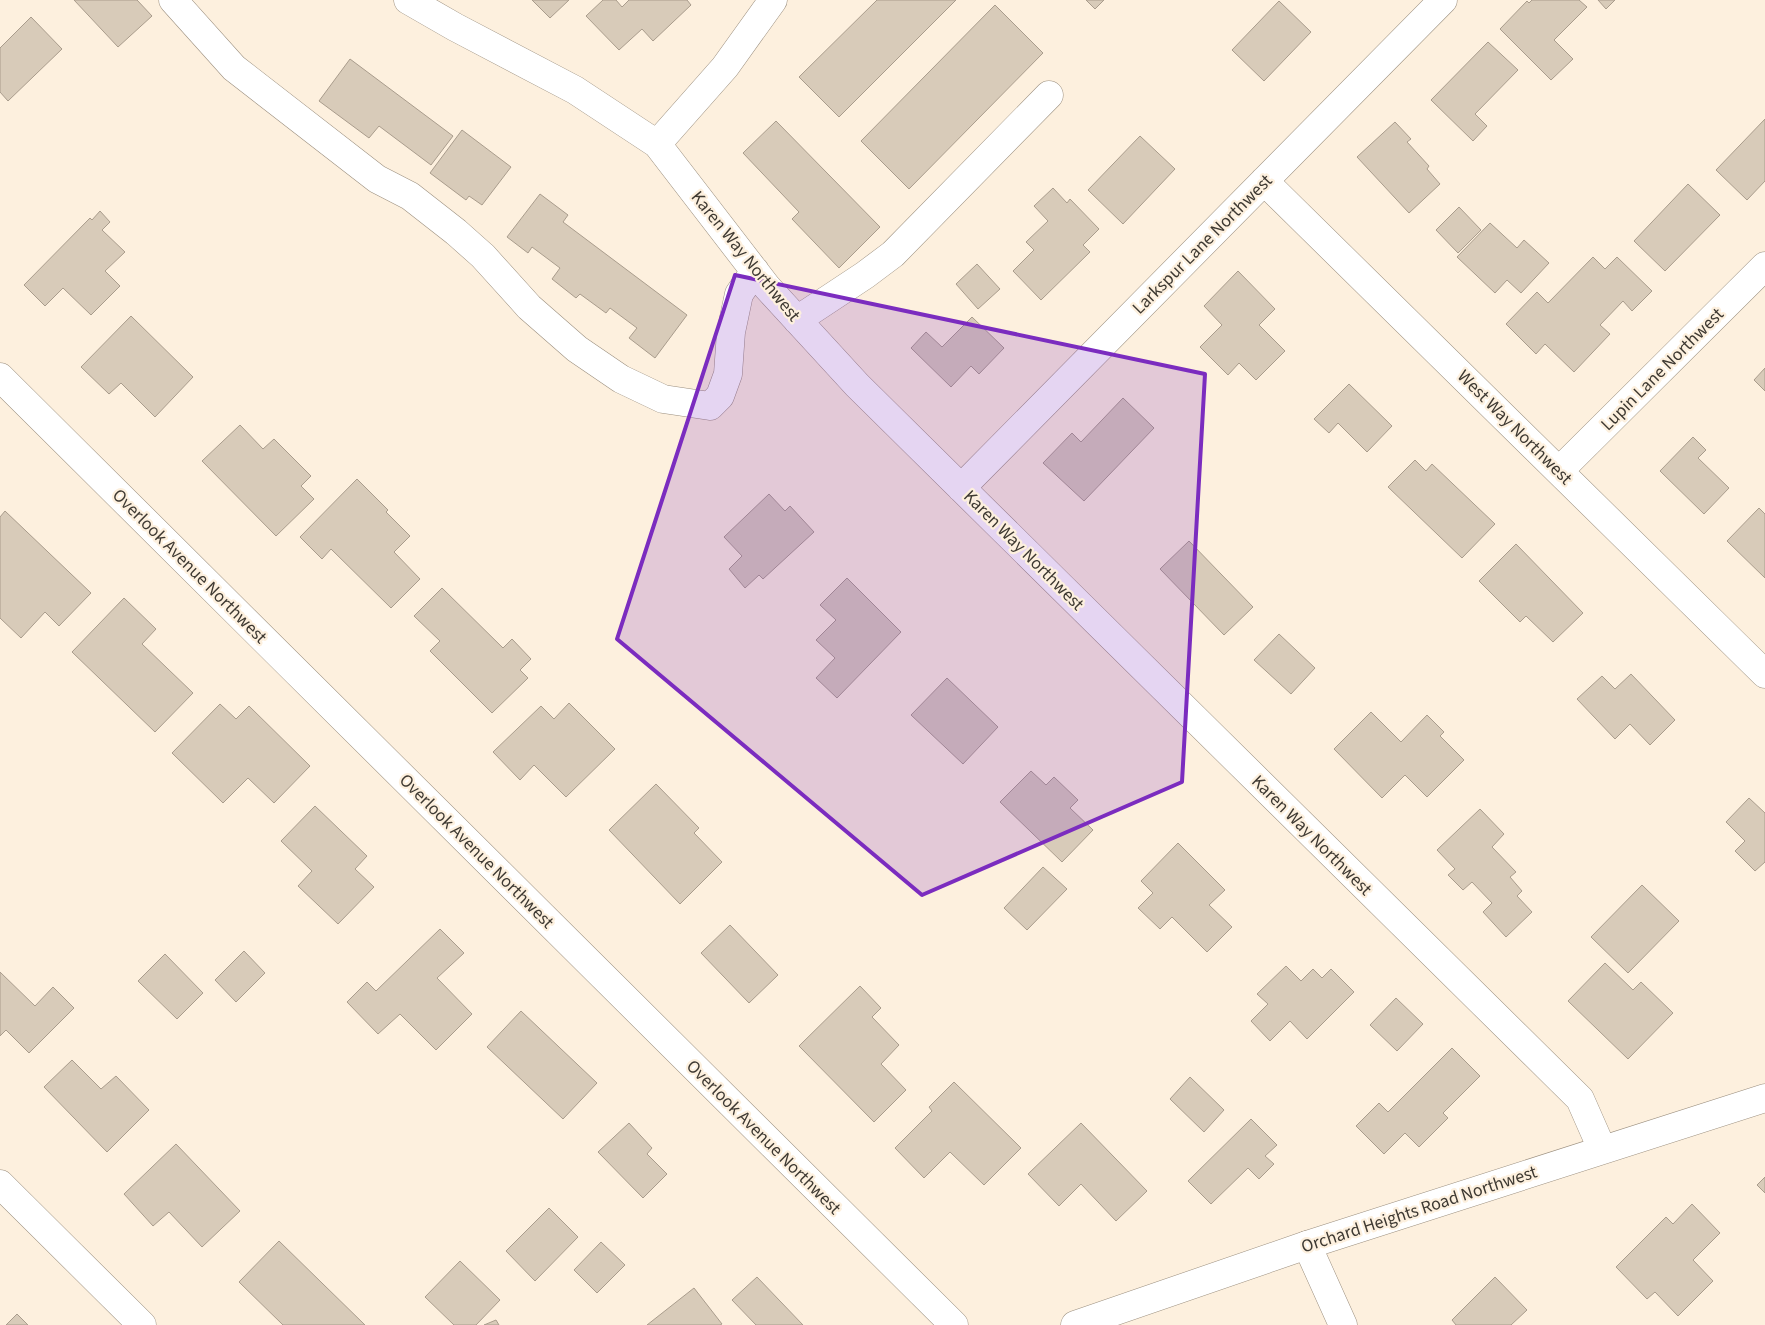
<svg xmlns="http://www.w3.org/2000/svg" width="1765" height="1325" viewBox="0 0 1765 1325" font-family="'Source Sans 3',sans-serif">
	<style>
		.building { fill: #d8cbb9; stroke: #a99c8c }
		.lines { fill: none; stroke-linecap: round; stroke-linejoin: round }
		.minor-casing { stroke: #9b8f7f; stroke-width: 29 }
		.major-casing { stroke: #9b8f7f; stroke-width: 29 }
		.minor { stroke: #fff; stroke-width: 28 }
		.major { stroke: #fff; stroke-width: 28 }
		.marked { fill: #7b2cbf; fill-opacity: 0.2; stroke: #7b2cbf; stroke-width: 4; stroke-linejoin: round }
		.labels { text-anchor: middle; stroke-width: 4.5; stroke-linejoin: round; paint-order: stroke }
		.street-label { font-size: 18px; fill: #3e3932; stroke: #fdf0de }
	</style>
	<rect width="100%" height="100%" fill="#fdf0de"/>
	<!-- building -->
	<path class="building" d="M74,0H137L152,16L118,47Z
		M532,0H569L550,18Z
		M603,0H616L622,7L629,0H687L691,5L653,41L642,29L619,50L586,16Z
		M877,0H956L839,117L799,77Z
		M1086,0H1104L1095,9Z
		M1532,0H1579L1587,7L1554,40L1573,59L1551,80L1500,29L1527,1L1529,3Z
		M1598,0H1615L1606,9Z
		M1279,1L1311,32L1264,81L1232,50Z
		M995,5L1043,53L909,189L861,141Z
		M31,17L62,49L8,101L0,92V48Z
		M1488,42L1518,70L1475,114L1487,126L1473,141L1431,100Z
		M350,59L453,136L431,165L379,126L369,138L319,101Z
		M1765,119V181L1747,200L1716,170Z
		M776,121L880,227L839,268L792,219L799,212L743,153Z
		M1395,122L1411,139L1407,142L1429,166L1427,169L1440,184L1409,213L1357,157Z
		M462,130L511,167L482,205L469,196L466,200L430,173Z
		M1140,136L1175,169L1123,224L1088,190Z
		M1688,184L1720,215L1665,271L1634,241Z
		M1053,188L1067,203L1070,199L1099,229L1083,245L1090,252L1041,300L1013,271L1034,250L1026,242L1048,221L1034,206Z
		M540,194L568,215L563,222L687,315L655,358L629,338L637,328L610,308L606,313L580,294L576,298L552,279L560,268L532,247L528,253L507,237Z
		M1459,207L1481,230L1458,253L1436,230Z
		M100,211L110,222L102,230L125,252L105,271L120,286L91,315L63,288L45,306L24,285L90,218L92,220Z
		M1490,223L1517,248L1524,240L1549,263L1521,293L1507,280L1495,293L1457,257Z
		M1593,257L1605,269L1617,257L1652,291L1632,311L1623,301L1600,325L1610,334L1574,372L1545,344L1536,354L1506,324L1537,292L1548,303Z
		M977,264L1000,289L978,309L956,284Z
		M1238,271L1275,309L1259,325L1285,351L1256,380L1239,363L1228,375L1200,347L1222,325L1204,306Z
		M131,316L193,377L155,417L121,383L109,394L81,367Z
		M972,317L1004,348L979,374L971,366L951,387L911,348L926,332L942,347Z
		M1765,368V391L1754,380Z
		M1349,384L1392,426L1367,452L1338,423L1329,433L1314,419Z
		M1123,398L1154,428L1084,501L1043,463L1072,433L1081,442Z
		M240,425L263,449L274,439L311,476L301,486L314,499L276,536L202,461Z
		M1693,437L1706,450L1698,458L1729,488L1704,514L1660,471Z
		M1415,460L1426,471L1432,464L1495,524L1462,558L1388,487Z
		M357,479L388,510L386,512L410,536L394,552L420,579L391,608L331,549L322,559L300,537Z
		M769,494L785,511L790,506L814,532L763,579L759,575L745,588L729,569L742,556L724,537Z
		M1759,508L1765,514V578L1727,541Z
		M5,511L91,593L59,626L45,612L21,638L0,618V517Z
		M1189,541L1253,607L1224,635L1160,569Z
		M1516,544L1583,613L1553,642L1526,616L1520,622L1479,581Z
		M847,578L901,632L837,698L816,678L835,658L816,640L836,620L820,605Z
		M442,588L503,648L512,639L531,659L520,670L528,678L492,713L430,651L440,641L414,616Z
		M124,598L156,629L142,644L193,693L155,732L72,652Z
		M1279,634L1315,668L1291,694L1254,660Z
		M1631,674L1675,720L1650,745L1630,724L1615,739L1577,699L1602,676L1615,689Z
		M947,678L998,727L963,764L911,715Z
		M569,703L615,749L566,797L534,765L520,780L493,752L541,706L554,719Z
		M220,704L236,719L249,706L310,766L274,803L248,778L223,803L172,753Z
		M1371,712L1401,742L1427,715L1444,732L1440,736L1464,760L1427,797L1405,775L1382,798L1334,749Z
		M1031,771L1046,785L1054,777L1078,800L1070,808L1093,830L1062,862L1000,802Z
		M656,784L699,828L694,833L722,862L680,904L609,830Z
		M1749,798L1765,813V862L1755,871L1735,851L1745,841L1726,822Z
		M315,806L367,856L355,869L374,887L338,924L298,886L312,871L281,841Z
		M1480,809L1504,834L1492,847L1516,872L1510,877L1522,891L1517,896L1532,912L1506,937L1483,912L1492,903L1472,882L1463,890L1448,875L1455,869L1437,850Z
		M1178,843L1225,890L1209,905L1232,927L1207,952L1172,917L1160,929L1138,908L1153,893L1141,881Z
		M1043,867L1067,889L1027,930L1004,908Z
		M1642,885L1679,921L1628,973L1591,937Z
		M730,925L778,975L749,1003L701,953Z
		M440,929L464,953L437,978L472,1014L436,1050L400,1014L378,1034L347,1002L367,982L376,991Z
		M244,951L265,973L236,1002L215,980Z
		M165,954L203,993L177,1019L138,981Z
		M1605,963L1633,990L1641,982L1673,1013L1628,1059L1568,1001Z
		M1286,966L1301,981L1313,969L1322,978L1331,969L1354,992L1307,1039L1290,1021L1270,1041L1251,1021L1268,1004L1257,994Z
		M0,972L35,1006L53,987L74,1008L29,1053L6,1030L0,1036Z
		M860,986L881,1008L872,1017L899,1045L881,1064L906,1090L874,1122L799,1046Z
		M1396,998L1423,1024L1397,1051L1370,1025Z
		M521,1011L597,1083L563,1119L487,1047Z
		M1452,1048L1480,1076L1443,1113L1448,1118L1419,1147L1405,1133L1384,1154L1356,1126L1379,1103L1388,1112Z
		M72,1060L101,1089L116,1076L149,1110L107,1152L44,1087Z
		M1190,1077L1224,1110L1204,1132L1170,1099Z
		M954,1082L1021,1148L984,1185L950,1152L924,1178L895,1148L932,1111L929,1107Z
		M1251,1119L1277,1145L1265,1156L1274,1164L1259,1179L1248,1168L1211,1204L1188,1181Z
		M629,1123L652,1148L647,1154L667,1174L643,1198L598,1152Z
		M1081,1123L1147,1191L1116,1221L1081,1184L1059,1206L1028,1174Z
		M176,1144L240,1211L202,1247L169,1212L153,1226L124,1194Z
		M1765,1177V1193L1757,1185Z
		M1692,1204L1720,1233L1693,1260L1713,1281L1678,1316L1655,1292L1647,1299L1616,1267L1666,1217L1673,1224Z
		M549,1208L578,1237L535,1281L506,1251Z
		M279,1241L365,1325H283L239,1282Z
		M601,1242L625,1265L597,1293L574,1270Z
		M460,1261L500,1300L476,1325H454L425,1297Z
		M757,1277L803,1325H756L732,1300Z
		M1495,1277L1527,1310L1511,1325H1456L1452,1320Z
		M694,1288L722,1324L720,1325H647Z
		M17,1314L28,1325H6Z
		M496,1320L499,1325H484Z"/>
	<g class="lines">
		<!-- minor casing -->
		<g class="minor-casing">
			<path id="minor" d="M173,0L234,68L377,179L410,196L456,232L483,256L529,307L577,349L621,379L663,399L710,406L720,396L728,374L731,332L739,294L755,271
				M408,0L455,27L575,90L657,144L767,287L857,385L1580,1099L1602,1149
				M657,144L725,67L773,0
				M1264,181L1765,674
				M797,320L865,275L893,254L1049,95
				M0,377L954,1325
				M1559,471L1765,266
				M961,488L1443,0
				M0,1184L142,1325
				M1307,1245L1343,1325"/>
		</g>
		<!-- major casing -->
		<g class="major-casing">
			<path id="major" d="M1075,1325L1307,1245L1765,1098"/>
		</g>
		<!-- minor -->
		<use href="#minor" class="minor"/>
		<!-- major -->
		<use href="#major" class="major"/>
	</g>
	<!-- marked area -->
	<path class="marked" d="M735,275L1205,374L1182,782L922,895L617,639Z"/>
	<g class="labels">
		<!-- street labels -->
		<g class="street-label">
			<text transform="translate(1202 244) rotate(-45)" y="6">Larkspur Lane Northwest</text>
			<text transform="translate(746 256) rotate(51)" y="6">Karen Way Northwest</text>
			<text transform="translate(1662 369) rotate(-45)" y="6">Lupin Lane Northwest</text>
			<text transform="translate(1515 427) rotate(45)" y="6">West Way Northwest</text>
			<text transform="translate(1024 550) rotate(45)" y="6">Karen Way Northwest</text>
			<text transform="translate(190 566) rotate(45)" y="6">Overlook Avenue Northwest</text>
			<text transform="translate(1312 835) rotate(45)" y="6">Karen Way Northwest</text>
			<text transform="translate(477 851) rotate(45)" y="6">Overlook Avenue Northwest</text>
			<text transform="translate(764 1137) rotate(45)" y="6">Overlook Avenue Northwest</text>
			<text transform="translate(1419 1209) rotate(-18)" y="6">Orchard Heights Road Northwest</text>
		</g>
	</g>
</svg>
